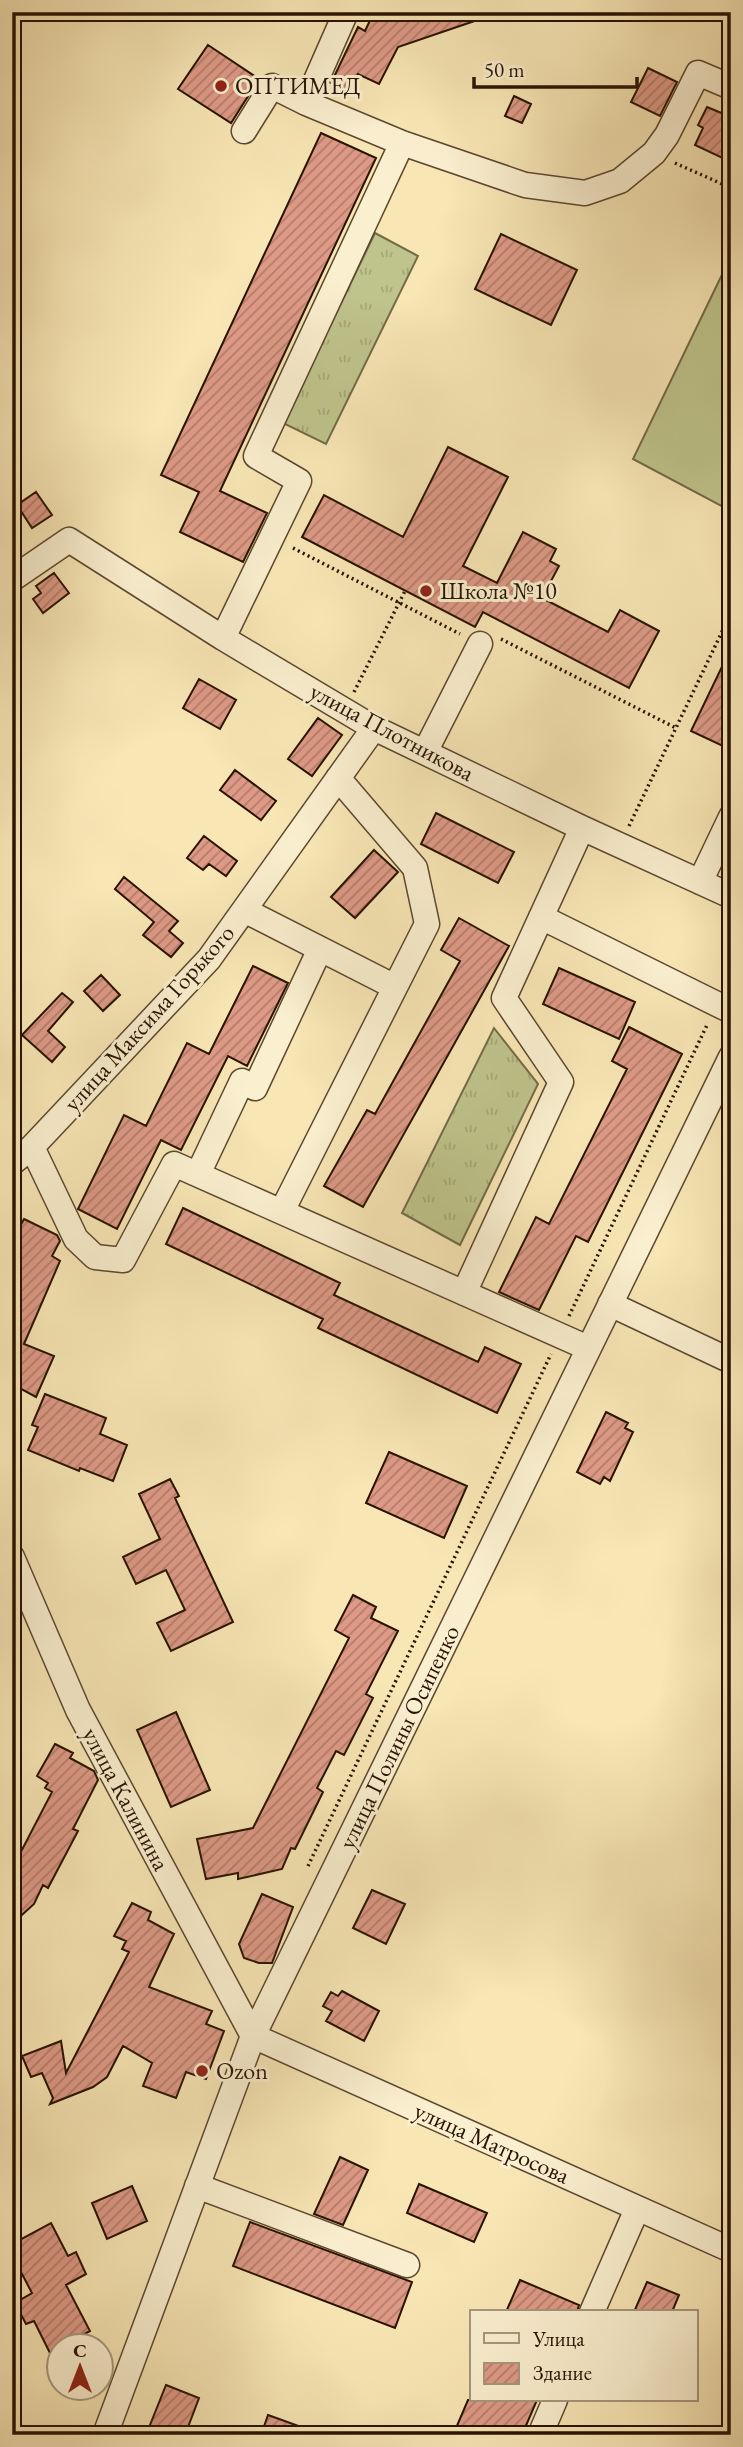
<svg xmlns="http://www.w3.org/2000/svg" width="743" height="2447" viewBox="0 0 743 2447" font-family="'EB Garamond',serif">
	<style>
		.grass { fill: url(#grass-tufts); stroke: #746b47; stroke-width: 2 }
		.pitch { fill: #bfc48c; stroke: #746b47; stroke-width: 2 }
		.building { fill: url(#building-hatch); stroke: #281202; stroke-width: 2 }
		.lines { fill: none; stroke-linecap: round; stroke-linejoin: round }
		.minor-casing { stroke: #5c472f; stroke-width: 27 }
		.path { stroke: #281202; stroke-width: 3.5; stroke-dasharray: 2 3.5; stroke-linecap: butt }
		.minor { stroke: #faefcf; stroke-width: 24 }
		.poi-dot { fill: #8f2418; stroke: #faefcf; stroke-width: 2.5 }
		.labels { text-anchor: middle; stroke-width: 6; stroke-linejoin: round; paint-order: stroke }
		.poi-label { font-size: 24px; fill: #281202; stroke: #faefcf; text-anchor: start }
		.street-label { font-size: 24px; fill: #281202; stroke: #faefcf }
	</style>
	<defs>
		<pattern id="grass-tufts" width="24" height="20" patternUnits="userSpaceOnUse" patternTransform="scale(1.75)"><rect width="24" height="20" fill="#bfc48c"/><path d="M3 7l-1-3M5 7V3M7 7l1-3M15 17l-1-3M17 17v-4M19 17l1-3" fill="none" stroke="#a4a777"/></pattern>
		<pattern id="building-hatch" width="6" height="6" patternUnits="userSpaceOnUse" patternTransform="scale(1.75)"><rect width="6" height="6" fill="#de9a86"/><path d="M-1 1l2-2M0 6l6-6M5 7l2-2" fill="none" stroke="#b47c6b"/></pattern>
	</defs>
	<rect width="100%" height="100%" fill="#f8e6b5"/>
	<filter id="stains"><feTurbulence type="fractalNoise" baseFrequency=".00286" numOctaves="4"/><feColorMatrix values="0 0 0 0 .2 0 0 0 0 .09 0 0 0 0 .02 0 0 0 .5 -.17"/></filter>
	<radialGradient id="worn" r=".72"><stop offset=".6" stop-color="#630" stop-opacity="0"/><stop offset="1" stop-color="#630" stop-opacity=".3"/></radialGradient>
	<!-- grass -->
	<path class="grass" d="M375,233L418,256L326,444L283,423Z
		M494,1028L538,1084L460,1245L402,1213Z"/>
	<!-- pitch -->
	<path class="pitch" d="M731,256V511L633,459Z"/>
	<!-- building -->
	<path class="building" d="M374,12H491L492,15L398,47L379,84L358,74L349,92L331,83L358,27L365,31Z
		M208,45L259,79L231,123L178,89Z
		M648,68L677,82L660,116L631,102Z
		M514,96L531,104L522,123L505,116Z
		M707,107L731,117V162L695,145L703,128L698,125Z
		M321,133L376,158L220,491L267,513L243,562L180,532L199,492L161,475Z
		M501,234L577,270L551,325L475,289Z
		M448,447L508,477L463,566L497,583L523,532L556,549L550,561L559,566L542,598L608,632L620,610L659,631L629,688L483,612L475,627L302,537L324,495L403,537Z
		M36,492L52,515L32,528L17,505Z
		M54,573L69,593L43,613L33,599L41,593L36,586Z
		M731,648V735L725,747L691,731Z
		M199,679L236,700L220,729L183,708Z
		M318,718L342,735L312,776L288,759Z
		M235,770L276,801L261,820L220,790Z
		M436,813L514,852L498,883L421,844Z
		M204,836L237,861L226,876L209,864L203,870L187,858Z
		M374,850L398,872L355,918L331,897Z
		M124,877L178,921L169,931L183,943L171,957L143,935L154,922L115,889Z
		M459,918L509,946L363,1207L324,1186L367,1110L375,1114L460,961L441,950Z
		M253,966L288,983L247,1066L228,1056L181,1150L161,1140L117,1229L78,1209L124,1115L146,1126L187,1043L209,1054Z
		M559,968L635,1002L619,1039L543,1004Z
		M101,975L120,995L103,1011L84,991Z
		M62,993L73,1002L48,1031L65,1047L52,1062L22,1035Z
		M629,1027L682,1054L588,1242L576,1236L539,1310L499,1292L536,1217L549,1224L627,1069L612,1061Z
		M183,1208L340,1283L334,1295L478,1362L485,1347L521,1364L497,1413L318,1328L323,1319L166,1244Z
		M24,1219L57,1235L60,1241L52,1256L60,1261L24,1344L54,1356L36,1397L12,1384V1241Z
		M45,1394L106,1418L100,1434L127,1445L113,1481L80,1468L79,1471L28,1450L38,1427L32,1425Z
		M606,1412L628,1423L625,1428L633,1432L610,1481L604,1477L600,1484L577,1472Z
		M389,1452L467,1486L444,1538L366,1503Z
		M170,1479L179,1496L175,1498L233,1622L171,1651L157,1623L185,1610L166,1570L136,1584L123,1557L160,1539L139,1494Z
		M353,1595L376,1607L371,1618L398,1631L366,1694L373,1698L344,1755L336,1751L317,1788L323,1792L295,1849L291,1848L282,1869L238,1879V1873L206,1879L197,1839L253,1828L349,1638L335,1630Z
		M176,1712L210,1790L171,1807L137,1730Z
		M55,1744L73,1753L70,1758L94,1771L98,1780L73,1829L78,1831L48,1888L43,1885L34,1904L12,1924V1869L52,1792L45,1788L48,1783L37,1776Z
		M372,1890L405,1904L386,1944L353,1928Z
		M262,1894L293,1907L272,1963H259L244,1958L239,1944Z
		M132,1903L151,1912L148,1920L174,1934L149,1987L212,2011L206,2024L224,2031L206,2079L186,2072L176,2098L143,2086L152,2063L123,2046L107,2077L93,2087L50,2104L53,2098L42,2073L31,2077L22,2056L61,2041L66,2073L129,1952L122,1949L126,1941L114,1936Z
		M342,1991L379,2011L364,2041L326,2021L332,2011L323,2006L331,1992L338,1996Z
		M340,2157L368,2170L343,2225L314,2214Z
		M419,2184L487,2213L474,2242L407,2213Z
		M132,2186L147,2221L107,2239L92,2203Z
		M250,2222L412,2282L395,2328L233,2266Z
		M51,2223L68,2256L76,2252L86,2274L66,2285L90,2331L50,2353L34,2321L26,2324L15,2303L32,2293L12,2255V2244Z
		M520,2280L579,2305L577,2312H506Z
		M647,2282L679,2295L672,2312H634Z
		M166,2385L199,2398L185,2435H146Z
		M468,2400H537L522,2435H453Z
		M268,2415L318,2433L317,2435H261Z"/>
	<g class="lines">
		<!-- minor casing -->
		<g class="minor-casing">
			<path id="minor" d="M346,12L306,103L402,143L525,185L585,193L620,181L654,153L667,135L698,73L731,87
				M244,131L272,86L306,103
				M12,579L69,540L223,638L374,728L582,828L731,896
				M223,638L299,481L256,456L402,143
				M425,752L480,644
				M700,882L731,817
				M244,910L395,987
				M541,917L731,1011
				M32,1147L76,1239L95,1257L123,1260L174,1164L588,1348
				M12,1163L32,1147L209,959L374,728
				M198,1174L242,1081L255,1088L320,949
				M282,1211L427,924L415,868L338,778
				M464,1293L561,1082L504,998L582,828
				M610,1304L731,1361
				M12,1557L78,1710L253,2036L731,2250
				M197,2186L407,2265
				M592,2312L637,2209
				M105,2435L253,2036L731,1057
				M540,2435L555,2400"/>
		</g>
		<!-- path -->
		<path class="path" d="M675,163L731,188
			M293,548L460,634
			M501,639L676,728
			M354,692L405,591
			M629,826L731,613
			M569,1316L707,1025
			M308,1866L551,1354"/>
		<!-- minor -->
		<use href="#minor" class="minor"/>
	</g>
	<!-- markers -->
	<g class="poi-dot">
		<circle cx="221" cy="86" r="7"/>
		<circle cx="426" cy="591" r="7"/>
		<circle cx="202" cy="2071" r="7"/>
	</g>
	<g class="labels">
		<!-- poi labels -->
		<g class="poi-label">
			<text x="235" y="94">ОПТИМЕД</text>
			<text x="440" y="599">Школа №10</text>
			<text x="216" y="2079">Ozon</text>
		</g>
		<!-- street labels -->
		<g class="street-label">
			<text transform="translate(392 732) rotate(28)" y="8">улица Плотникова</text>
			<text transform="translate(149 1018) rotate(-48)" y="8">улица Максима Горького</text>
			<text transform="translate(399 1737) rotate(-64)" y="8">улица Полины Осипенко</text>
			<text transform="translate(126 1799) rotate(62)" y="8">улица Калинина</text>
			<text transform="translate(492 2143) rotate(24)" y="8">улица Матросова</text>
		</g>
	</g>
	<!-- margin -->
	<rect width="743" height="2447" fill="none" stroke="#f8e6b5" stroke-width="42"/>
	<rect x="14" y="14" width="715" height="2419" fill="none" stroke="#281202" stroke-width="3.5"/>
	<rect x="21" y="21" width="701" height="2405" fill="none" stroke="#281202" stroke-width="2"/>
	<!-- legend -->
	<rect x="470" y="2310" width="228" height="91" fill="#faefcf" stroke="#a6977d" stroke-width="2"/>
	<rect x="484" y="2333" width="35" height="10" fill="#faefcf" stroke="#a6977d" stroke-width="2"/>
	<text x="533" y="2346" font-size="21" fill="#281202">Улица</text>
	<rect x="484" y="2363" width="35" height="21" fill="url(#building-hatch)" stroke="#a6977d" stroke-width="2"/>
	<text x="533" y="2380" font-size="21" fill="#281202">Здание</text>
	<!-- north arrow -->
	<g transform="translate(80 2367)"><circle r="33" fill="#faefcf" stroke="#a6977d" stroke-width="2"/>
	<path d="M0-5L12 26L0 18L-12 26Z" fill="#8f2418"/>
	<text y="-10" font-size="19" font-weight="bold" text-anchor="middle" fill="#281202">С</text>
	</g>
	<!-- scale -->
	<path d="M474 77v10h163v-10" fill="none" stroke="#281202" stroke-width="3.5"/>
	<text x="484" y="77" font-size="21" fill="#281202" stroke="#faefcf" stroke-width="5" paint-order="stroke">50 m</text>
	<rect width="100%" height="100%" filter="url(#stains)"/>
	<rect width="100%" height="100%" fill="url(#worn)"/>
</svg>
